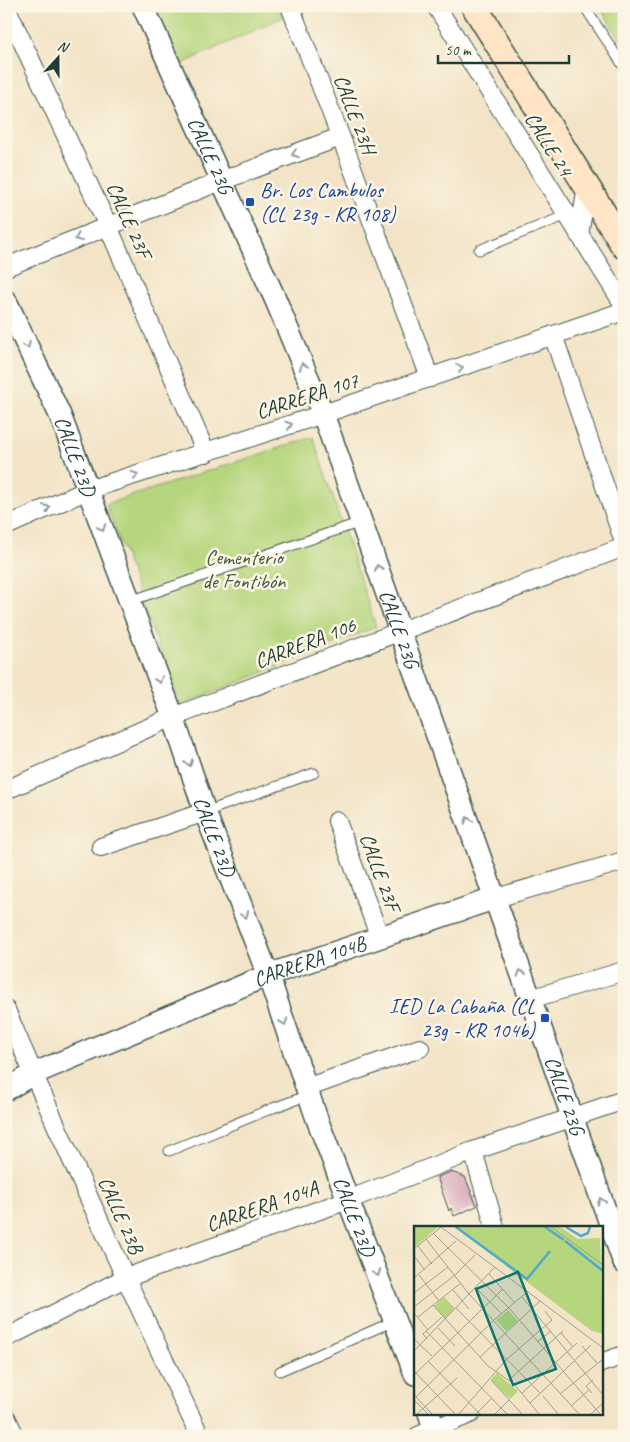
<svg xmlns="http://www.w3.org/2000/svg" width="630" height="1442" viewBox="0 0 630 1442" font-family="Caveat,sans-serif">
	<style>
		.green { fill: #b5d67d; stroke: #6a8a58 }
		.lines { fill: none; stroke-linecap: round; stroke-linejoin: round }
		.stream { stroke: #52a9cf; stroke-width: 5 }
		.building { fill: #cc90af }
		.service-casing { stroke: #3f564a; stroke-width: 11 }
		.minor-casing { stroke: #3f564a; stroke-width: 20 }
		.tertiary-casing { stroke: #3f564a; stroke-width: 24 }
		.secondary-casing { stroke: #3f564a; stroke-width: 28 }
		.service { stroke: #fff; stroke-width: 9 }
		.minor { stroke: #fff; stroke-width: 18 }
		.tertiary { stroke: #fff; stroke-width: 21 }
		.secondary { stroke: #ffe4c6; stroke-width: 25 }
		.oneway { stroke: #8f9e9a }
		.transit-dot { fill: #1a4fb4; stroke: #fcf5e5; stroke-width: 2 }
		.labels { text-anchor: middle; stroke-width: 5; stroke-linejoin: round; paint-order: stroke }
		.street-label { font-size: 21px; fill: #1f3d34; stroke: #fcf5e5 }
		.transit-label { font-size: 21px; fill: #164399; stroke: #fcf5e5; text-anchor: start }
		.park-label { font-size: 21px; fill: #3d5c43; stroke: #fcf5e5 }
		.inset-river { fill: none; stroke: #52a9cf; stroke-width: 2.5 }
		.inset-road { fill: none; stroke: #9ea18d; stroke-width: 1 }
		.view { fill: #0f766e; fill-opacity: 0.15; stroke: #0f766e; stroke-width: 2.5 }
		.inset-edge { fill: none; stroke: #1f3d34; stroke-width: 2.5 }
	</style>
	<rect width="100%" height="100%" fill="#fcf5e5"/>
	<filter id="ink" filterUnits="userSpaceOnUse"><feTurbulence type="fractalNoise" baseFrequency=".02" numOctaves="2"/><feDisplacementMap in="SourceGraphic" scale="10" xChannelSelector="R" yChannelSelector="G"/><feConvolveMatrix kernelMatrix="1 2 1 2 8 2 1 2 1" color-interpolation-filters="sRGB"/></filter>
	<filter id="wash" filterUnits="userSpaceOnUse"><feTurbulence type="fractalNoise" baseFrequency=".0096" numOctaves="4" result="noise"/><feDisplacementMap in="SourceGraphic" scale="20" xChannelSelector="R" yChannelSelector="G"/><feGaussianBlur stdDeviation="1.12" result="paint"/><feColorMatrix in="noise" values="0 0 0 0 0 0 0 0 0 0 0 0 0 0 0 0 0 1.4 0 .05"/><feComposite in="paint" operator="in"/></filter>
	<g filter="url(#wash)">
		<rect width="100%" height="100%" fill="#f3e4c8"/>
		<!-- green -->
		<path class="green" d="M154,6H279L283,17L180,65Z
			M599,6H624V45Z
			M313,437L376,627L180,706L106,504Z"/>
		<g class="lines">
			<!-- stream -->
			<path class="stream" d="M620,6L624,13"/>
		</g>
		<g id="blocks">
			<!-- building -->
			<path class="building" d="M451,1172L465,1177L477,1206L454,1216L451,1208L449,1211L437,1177Z"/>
		</g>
	</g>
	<g filter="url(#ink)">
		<use href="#blocks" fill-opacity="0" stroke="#3f564a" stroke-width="1"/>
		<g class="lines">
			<!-- service casing -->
			<g class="service-casing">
				<path id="service" d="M584,6L624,67
					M479,250L567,215
					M130,601L361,522
					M205,812L314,773
					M169,1151L273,1108L309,1095
					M280,1371L394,1321"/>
			</g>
			<!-- minor casing -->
			<g class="minor-casing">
				<path id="minor" d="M290,6L348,156L430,378
					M436,6L624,305
					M6,7L108,226L206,453
					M579,235L587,187
					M6,267L221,181L340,137
					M553,335L624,542
					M6,526L88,490L323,414L624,311
					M6,790L173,717L624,547
					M337,821L380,938
					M101,847L205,812
					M496,898L624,861
					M530,999L624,971
					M6,1010C67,1154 133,1295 200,1436
					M306,1088L420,1048
					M473,1151L495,1227
					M6,1338L125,1278L348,1200L473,1151L624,1100
					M601,1363L624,1355
					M6,1417L15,1436
					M418,1436L472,1413"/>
			</g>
			<!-- tertiary casing -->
			<g class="tertiary-casing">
				<g id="tertiary">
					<path id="s1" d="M143,6L277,303L323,414L624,1263"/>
					<path id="s2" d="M6,301L60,415L173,717L205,812L268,975L317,1119L415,1374"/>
					<path id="s3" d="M6,1090L33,1074L268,975L496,898"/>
					<path d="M429,1413L437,1436"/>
				</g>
			</g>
			<!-- secondary casing -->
			<g class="secondary-casing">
				<path id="secondary" d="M474,6L624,246"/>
			</g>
			<!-- service -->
			<use href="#service" class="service"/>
			<!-- minor -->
			<use href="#minor" class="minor"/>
			<!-- tertiary -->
			<use href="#tertiary" class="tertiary"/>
			<!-- secondary -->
			<use href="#secondary" class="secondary"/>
		</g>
		<!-- one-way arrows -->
		<defs><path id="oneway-chevron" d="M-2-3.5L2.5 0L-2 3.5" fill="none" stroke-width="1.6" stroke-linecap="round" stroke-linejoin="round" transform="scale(1.25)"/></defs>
		<g class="oneway">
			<use href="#oneway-chevron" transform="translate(295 154) rotate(160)"/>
			<use href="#oneway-chevron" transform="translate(78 238) rotate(158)"/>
			<use href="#oneway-chevron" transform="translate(27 345) rotate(65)"/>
			<use href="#oneway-chevron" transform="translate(303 366) rotate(-113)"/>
			<use href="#oneway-chevron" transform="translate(460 368) rotate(-19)"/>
			<use href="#oneway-chevron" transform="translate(289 425) rotate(-18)"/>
			<use href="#oneway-chevron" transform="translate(135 475) rotate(-18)"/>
			<use href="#oneway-chevron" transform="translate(47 508) rotate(-24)"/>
			<use href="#oneway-chevron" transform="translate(102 528) rotate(70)"/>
			<use href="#oneway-chevron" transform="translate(378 568) rotate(-110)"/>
			<use href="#oneway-chevron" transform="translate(159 680) rotate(70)"/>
			<use href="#oneway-chevron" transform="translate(189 763) rotate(71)"/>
			<use href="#oneway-chevron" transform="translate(468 820) rotate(-110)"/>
			<use href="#oneway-chevron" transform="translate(245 915) rotate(69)"/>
			<use href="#oneway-chevron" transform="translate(521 973) rotate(-109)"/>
			<use href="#oneway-chevron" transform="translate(284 1022) rotate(71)"/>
			<use href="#oneway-chevron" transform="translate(601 1201) rotate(-110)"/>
			<use href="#oneway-chevron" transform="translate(377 1273) rotate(69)"/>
		</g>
	</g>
	<!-- markers -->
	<g class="transit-dot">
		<rect x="245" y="197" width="10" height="10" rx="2.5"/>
		<rect x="540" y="1013" width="10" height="10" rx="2.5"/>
	</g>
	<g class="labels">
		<!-- street labels -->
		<g class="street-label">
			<text transform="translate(355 114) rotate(69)" y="7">CALLE 23H</text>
			<text transform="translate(549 144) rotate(58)" y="7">CALLE 24</text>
			<text dy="7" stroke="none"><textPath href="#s1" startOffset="164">CALLE 23G</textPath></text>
			<text transform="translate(129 220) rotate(66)" y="7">CALLE 23F</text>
			<text transform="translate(307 396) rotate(-18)" y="7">CARRERA 107</text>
			<text dy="7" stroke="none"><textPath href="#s2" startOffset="170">CALLE 23D</textPath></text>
			<text dy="7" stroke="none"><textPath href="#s1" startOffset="674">CALLE 23G</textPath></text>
			<text transform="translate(305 643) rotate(-21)" y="7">CARRERA 106</text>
			<text dy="7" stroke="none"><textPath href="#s2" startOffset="575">CALLE 23D</textPath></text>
			<text transform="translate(380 872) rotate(70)" y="7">CALLE 23F</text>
			<text dy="7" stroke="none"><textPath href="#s3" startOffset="330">CARRERA 104B</textPath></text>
			<text dy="7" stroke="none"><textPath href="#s1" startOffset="1169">CALLE 23G</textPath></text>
			<text transform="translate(262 1206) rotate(-19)" y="7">CARRERA 104A</text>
			<text transform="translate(121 1215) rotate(66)" y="7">CALLE 23B</text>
			<text dy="7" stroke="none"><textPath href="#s2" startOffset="980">CALLE 23D</textPath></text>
		</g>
		<!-- transit labels -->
		<g class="transit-label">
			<text x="260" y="197">Br. Los Cambulos<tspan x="260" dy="24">(CL 23g - KR 108)</tspan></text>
			<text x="535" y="1013" text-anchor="end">IED La Cabaña (CL<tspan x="535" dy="24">23g - KR 104b)</tspan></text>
		</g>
		<!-- park labels -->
		<g class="park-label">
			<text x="244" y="564">Cementerio<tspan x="244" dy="24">de Fontibón</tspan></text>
		</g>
	</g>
	<!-- overview -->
	<g transform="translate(414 1226)">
		<rect width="189" height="189" fill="#f3e4c8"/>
		<path d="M0,1H22L23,2L0,22ZM40,1H146L164,13L186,12L189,108L178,105ZM30,71L41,82L31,93L20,80ZM94,84L104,95L92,105L82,94ZM83,147L104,165L96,173L77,154Z" fill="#b5d67d"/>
		<path class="inset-river" d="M42,1L113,53L136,25M131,1L150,14M152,1L167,10L174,7L176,1M151,15L189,45"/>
		<path class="inset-road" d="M27,1L189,122M137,1L189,39M19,7L95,82L186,188M12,13L55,68L165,188M4,20L18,38M0,23L27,1M0,30L11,44M75,48L101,77M5,49L25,75M0,52L42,15M61,61L88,88M39,64L55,83M0,67L34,41M108,71L189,169M19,79L74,140L100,158L125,188M0,81L41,49L61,29M42,82L126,167M0,87L14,104M4,91L47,57M24,102L41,120M12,105L93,188M147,107L159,121M0,113L18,130M13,113L9,108L28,91M123,116L137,105M168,120L183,137M0,125L81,41M66,131L126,75M14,135L66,188M0,145L41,188M0,149L89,63M77,154L108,188M95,154L149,105M108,167L163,117M178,167L172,160L179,154M146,168L189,133M0,169L18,188M129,170L144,188M2,171L81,93L112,67M0,174L14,188M116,177L177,119M157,180L175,164M3,188L43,152M45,188L92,134L138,94L131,85M62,188L78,172M81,188L95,174M177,188L189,177"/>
		<path class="view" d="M104,46L142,143L99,159L62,63Z"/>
		<rect width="189" height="189" class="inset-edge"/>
	</g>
	<!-- margin -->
	<rect width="630" height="1442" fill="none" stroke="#fcf5e5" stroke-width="25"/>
	<!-- north arrow -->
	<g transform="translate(58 58) rotate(21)" stroke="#fcf5e5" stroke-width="4" paint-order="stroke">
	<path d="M0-4L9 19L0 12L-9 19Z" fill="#1f3d34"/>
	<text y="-8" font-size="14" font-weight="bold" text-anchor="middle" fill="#1f3d34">N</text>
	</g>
	<!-- scale -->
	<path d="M438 55v8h131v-8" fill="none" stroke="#1f3d34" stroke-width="2.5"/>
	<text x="445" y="55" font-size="15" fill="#1f3d34" stroke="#fcf5e5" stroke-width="4" paint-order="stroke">50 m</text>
</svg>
